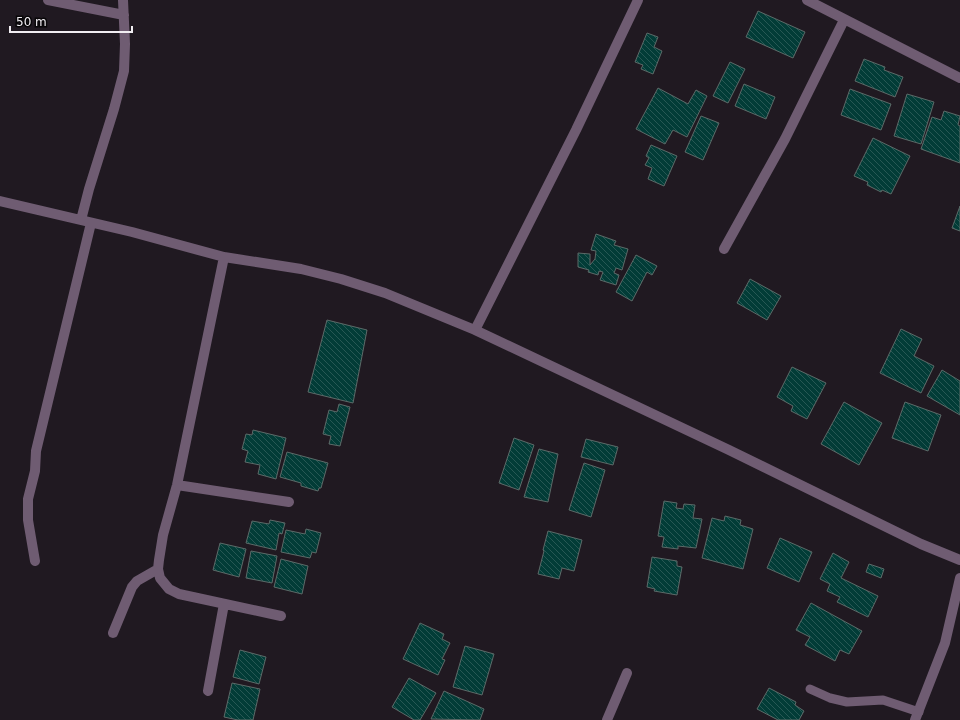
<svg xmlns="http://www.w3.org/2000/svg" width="960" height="720" viewBox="0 0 960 720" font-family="'DejaVu Sans',sans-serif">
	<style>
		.building { fill: url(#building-back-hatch); stroke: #5c6a68 }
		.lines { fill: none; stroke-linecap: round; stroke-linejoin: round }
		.service { stroke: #6f5c72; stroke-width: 9 }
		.minor { stroke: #6f5c72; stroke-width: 10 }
	</style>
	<defs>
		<pattern id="building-back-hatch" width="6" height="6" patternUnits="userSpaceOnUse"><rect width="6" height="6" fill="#023c37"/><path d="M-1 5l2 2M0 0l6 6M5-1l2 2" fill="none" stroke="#275854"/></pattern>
	</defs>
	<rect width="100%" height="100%" fill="#201921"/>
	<!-- building -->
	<path class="building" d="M758,11L805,32L793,58L746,37Z
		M647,33L658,37L654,47L662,51L653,74L641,69L643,65L635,62Z
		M864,59L885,67L884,70L903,77L895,97L855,81Z
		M730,62L745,69L728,103L713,96Z
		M744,84L775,97L766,119L735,106Z
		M658,88L688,104L696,90L707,96L687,137L673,130L665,144L636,129Z
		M850,89L891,104L881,130L841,115Z
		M907,94L934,102L921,144L894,136Z
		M944,111L960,116L958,125L960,126V163L921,149L932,117L941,120Z
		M701,116L719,123L703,160L685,152Z
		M873,138L910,156L891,194L882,190L881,192L867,185L868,182L854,176Z
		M651,145L677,156L664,186L648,179L652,168L645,165L649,158L646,156Z
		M960,206V231L952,228Z
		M596,234L616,241L614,245L628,249L622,270L616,268L614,273L619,275L616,285L600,280L603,272L599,271L598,275L588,272L589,270L578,267V253L590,254V265L595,259L596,251L591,250Z
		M636,255L657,266L652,275L647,272L632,301L616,292Z
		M750,279L781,296L767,320L737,303Z
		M327,320L367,330L353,403L308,392Z
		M901,329L922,339L914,356L934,366L921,393L880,373Z
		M792,367L826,383L807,419L791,411L793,406L777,397Z
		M942,370L960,381V415L927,396Z
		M844,402L882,423L859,465L821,444Z
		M905,402L941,415L928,451L892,438Z
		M339,404L350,407L340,446L329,444L331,436L323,434L329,410L337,412Z
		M253,430L286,438L276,479L258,474L260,465L245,462L248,451L242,449L246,434L252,435Z
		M514,438L534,445L519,490L499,483Z
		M586,439L618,447L613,465L581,457Z
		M539,449L558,454L548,502L524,497Z
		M287,452L328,463L321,488H319L318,491L301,486V483L280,477Z
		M584,463L605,470L591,517L569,510Z
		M664,501L677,503L676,508L683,509L684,504L695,505L693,518L702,519L696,548L678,546V549L662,547L664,537L658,536Z
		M725,516L741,520L740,525L753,529L743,569L702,558L712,518L724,521Z
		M270,520L285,523L282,534L279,533L276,550L246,543L252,521L269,524Z
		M306,529L321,533L316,553L312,552L310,558L281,552L286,530L305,534Z
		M548,531L582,540L574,571L562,568L559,579L538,574L544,551L543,550Z
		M780,538L812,552L799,582L767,568Z
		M220,543L246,549L239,577L213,570Z
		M251,551L277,556L272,583L246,578Z
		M833,553L849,562L841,578L878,596L868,617L837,602L840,597L827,591L830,584L820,579Z
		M652,557L677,561V566L682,567L677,595L654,591L655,589L647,587Z
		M281,559L308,566L302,594L274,587Z
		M869,564L884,569L881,578L866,572Z
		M811,603L862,631L849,654L840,650L835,661L805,645L810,637L796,630Z
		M420,623L444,634L442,639L450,643L442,659L445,660L438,675L403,659Z
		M465,646L494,654L482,695L453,687Z
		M240,650L266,657L259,684L233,677Z
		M409,678L436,693L420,720H414L392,707Z
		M232,683L260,689L253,720H238L224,717Z
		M769,688L796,702L795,705L804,711L799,720H778L757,709Z
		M444,691L484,709L480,720L431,719Z"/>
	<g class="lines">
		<!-- service -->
		<path class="service" d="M810,689L830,698L847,702L883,700L919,712"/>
		<!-- minor -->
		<path class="minor" d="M48,0L124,15
			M807,0L960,78
			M0,201L132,232L224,257L301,269L341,279L385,293L475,330L576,130L638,0
			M81,220L89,189L114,109L124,71L125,44L123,0
			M724,249L785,139L844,20
			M224,257L177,485L163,535L159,560L158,569L160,578L169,589L179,594L281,616
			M475,330L729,450L921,544L960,560
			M177,485L289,502
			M35,561L28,520V499L35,471L36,451L91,223
			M113,633L132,587L137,581L158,569
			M208,691L224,604
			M607,720L627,673
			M915,720L945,643L960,578"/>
	</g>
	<!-- scale -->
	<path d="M10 26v6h122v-6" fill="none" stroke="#f1edf2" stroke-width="2"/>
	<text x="16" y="26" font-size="12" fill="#f1edf2" stroke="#080608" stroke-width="3" paint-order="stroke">50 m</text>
</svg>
